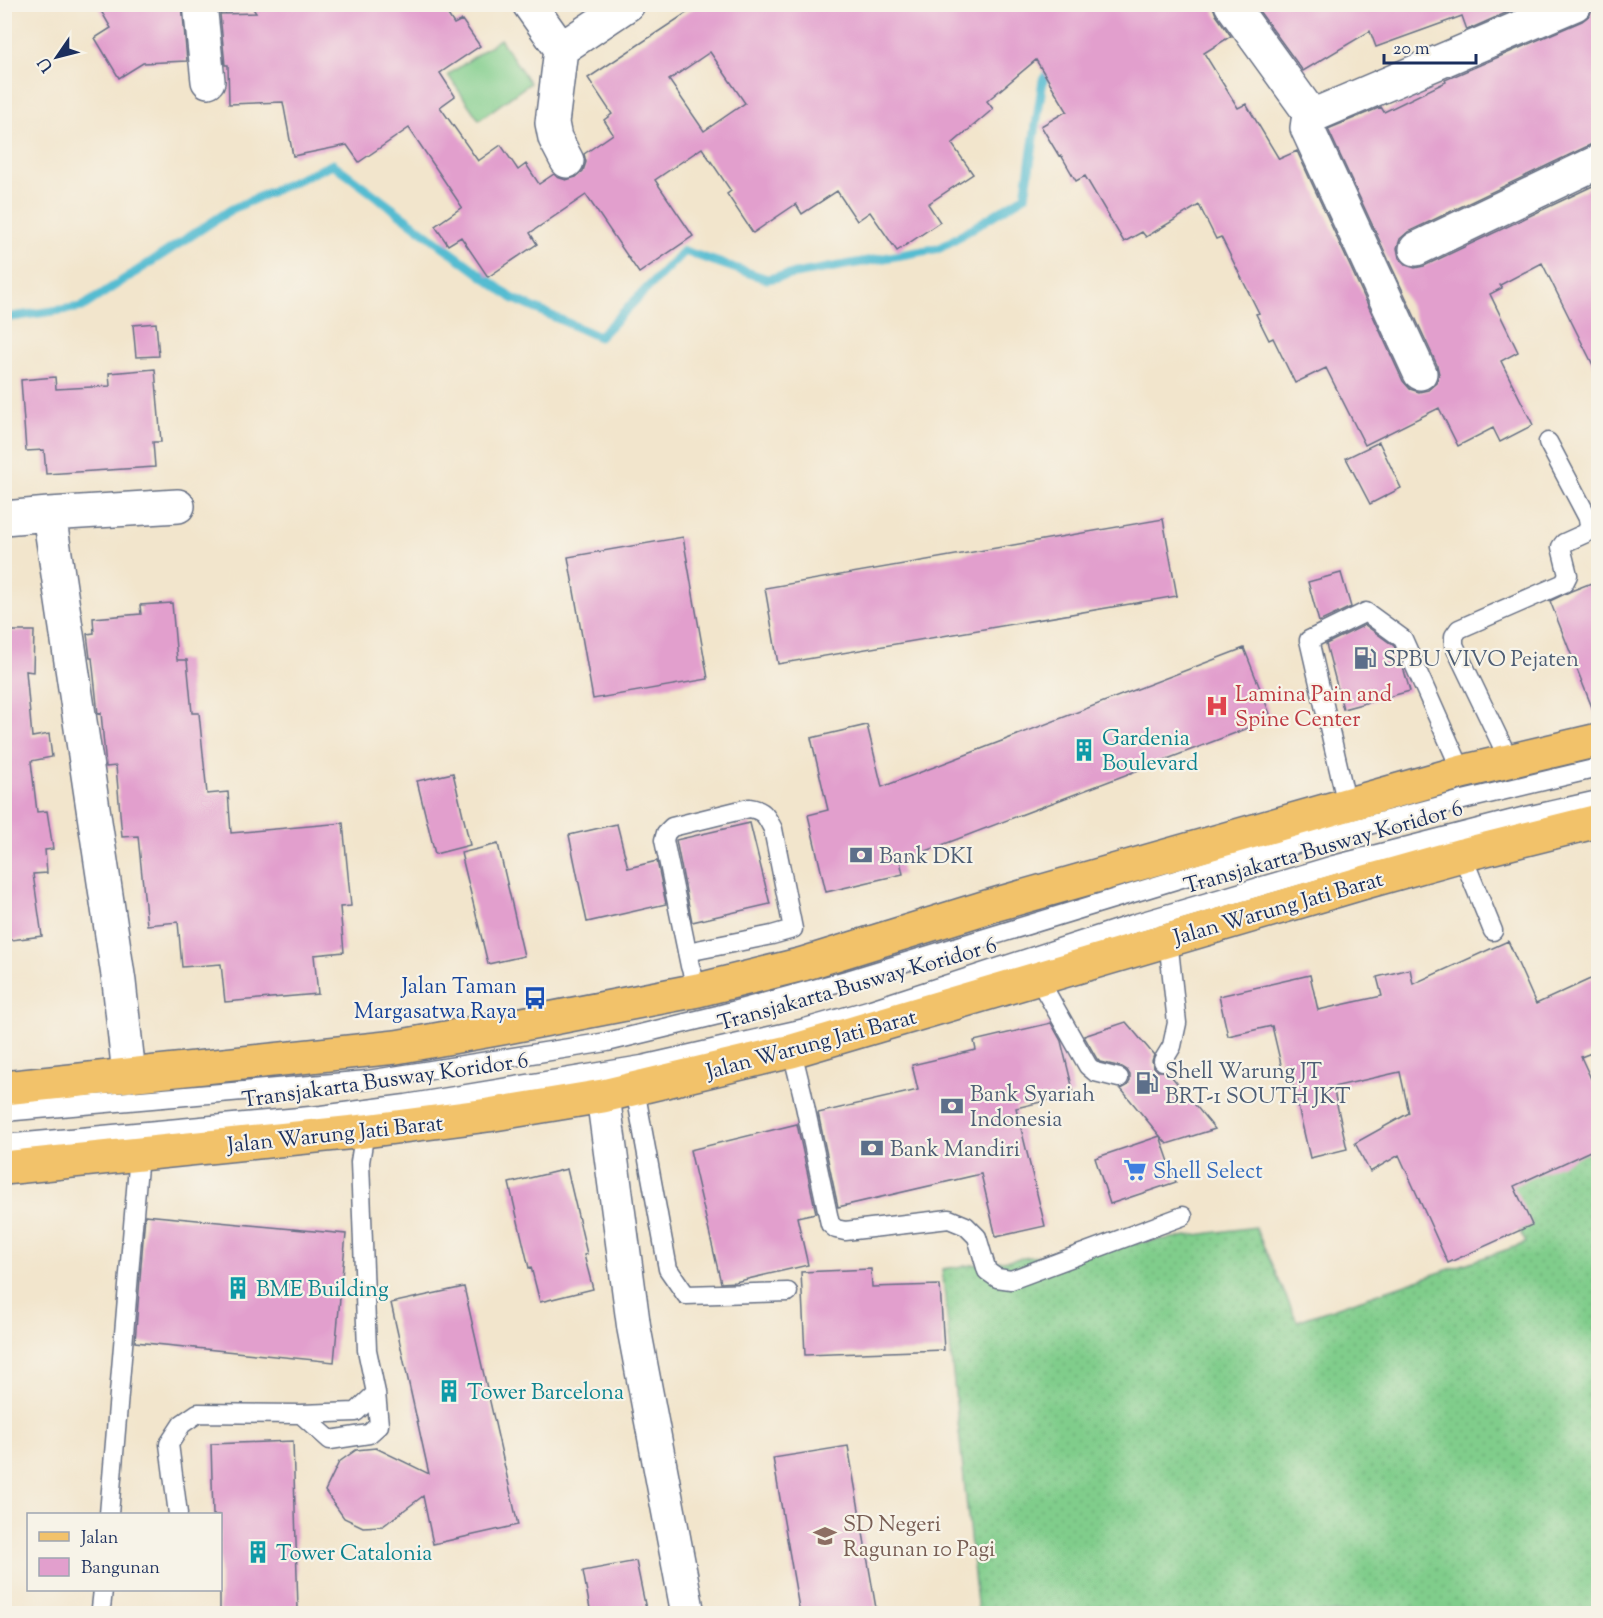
<svg xmlns="http://www.w3.org/2000/svg" width="1603" height="1618" viewBox="0 0 1603 1618" font-family="'Sorts Mill Goudy',serif">
	<style>
		.grass { fill: url(#grass-dots); stroke: #4e7e74; stroke-width: 1.5 }
		.pitch { fill: #80cd8b; stroke: #4e7e74; stroke-width: 1.5 }
		.lines { fill: none; stroke-linecap: round; stroke-linejoin: round }
		.stream { stroke: #54bcd1; stroke-width: 9 }
		.building { fill: #e29fcd; fill-rule: evenodd }
		.lane-casing { stroke: #666f84; stroke-width: 21 }
		.street-casing { stroke: #666f84; stroke-width: 36 }
		.primary-casing { stroke: #666f84; stroke-width: 36 }
		.lane { stroke: #fff; stroke-width: 18 }
		.street { stroke: #fff; stroke-width: 33 }
		.primary { stroke: #f2c26a; stroke-width: 33 }
		.labels { text-anchor: middle; stroke-width: 4.5; stroke-linejoin: round; paint-order: stroke }
		.service-label { font-size: 22px; fill: #4e5e75; stroke: #f7f3e8; text-anchor: start }
		.health-label { font-size: 22px; fill: #be3a42; stroke: #f7f3e8; text-anchor: start }
		.culture-label { font-size: 22px; fill: #0d838f; stroke: #f7f3e8; text-anchor: start }
		.street-label { font-size: 22px; fill: #1b2f5e; stroke: #f7f3e8 }
		.transit-label { font-size: 22px; fill: #164399; stroke: #f7f3e8; text-anchor: end }
		.shop-label { font-size: 22px; fill: #366cbe; stroke: #f7f3e8; text-anchor: start }
		.education-label { font-size: 22px; fill: #785e54; stroke: #f7f3e8; text-anchor: start }
	</style>
	<defs>
		<pattern id="grass-dots" width="8" height="8" patternUnits="userSpaceOnUse" patternTransform="scale(1.5)"><rect width="8" height="8" fill="#80cd8b"/><path d="M2 2h.1M6 6h.1" fill="none" stroke="#6eb07a" stroke-width="1.8" stroke-linecap="round"/></pattern>
	</defs>
	<rect width="100%" height="100%" fill="#f7f3e8"/>
	<filter id="ink" filterUnits="userSpaceOnUse"><feTurbulence type="fractalNoise" baseFrequency=".0167" numOctaves="2"/><feDisplacementMap in="SourceGraphic" scale="12" xChannelSelector="R" yChannelSelector="G"/><feConvolveMatrix kernelMatrix="1 2 1 2 8 2 1 2 1" color-interpolation-filters="sRGB"/></filter>
	<filter id="wash" filterUnits="userSpaceOnUse"><feTurbulence type="fractalNoise" baseFrequency=".008" numOctaves="4" result="noise"/><feDisplacementMap in="SourceGraphic" scale="24" xChannelSelector="R" yChannelSelector="G"/><feGaussianBlur stdDeviation="1.35" result="paint"/><feColorMatrix in="noise" values="0 0 0 0 0 0 0 0 0 0 0 0 0 0 0 0 0 1.4 0 .05"/><feComposite in="paint" operator="in"/></filter>
	<g filter="url(#wash)">
		<rect width="100%" height="100%" fill="#f2e5cc"/>
		<!-- grass -->
		<path class="grass" d="M1598,1134V1613H978L942,1269L1255,1227L1297,1321L1526,1243L1496,1188Z"/>
		<!-- pitch -->
		<path class="pitch" d="M500,39L530,83L479,120L448,75Z"/>
		<g class="lines">
			<!-- stream -->
			<path class="stream" d="M4,318L82,307L232,209L333,164L512,298L599,337L684,251L767,279L940,248L1025,196L1043,80L1052,67"/>
		</g>
		<g id="blocks">
			<!-- building -->
			<path class="building" d="M97,4H182L187,61L143,63L119,78L95,38L111,28Z
				M250,4H441L454,24L462,20L480,46L440,73L455,96L440,107L478,161L501,145L518,170L526,164L539,184L554,174L557,177L566,180L576,177L583,171L586,162L584,154L613,134L604,120L612,114L588,78L700,4H1212L1216,15L1231,36L1204,53L1238,108L1246,104L1279,159L1297,151L1403,381L1410,389L1419,392L1428,390L1436,383L1439,374L1437,365L1328,129L1381,107L1384,112L1446,82L1445,80L1582,21L1590,15L1593,4H1599V143L1590,145L1408,232L1400,239L1397,248L1399,258L1406,265L1415,268L1424,266L1599,183V377L1542,263L1500,285L1502,288L1490,294L1518,352L1501,361L1533,425L1500,442L1493,428L1458,446L1439,408L1365,445L1326,368L1295,383L1273,338L1269,340L1256,314L1259,313L1221,237L1216,239L1199,205L1146,237L1142,232L1124,242L1085,176L1076,181L1061,155L1059,156L1041,126L1067,111L1036,60L987,101L993,109L952,144L973,174L928,204L940,222L897,251L870,212L857,221L837,191L802,214L796,204L753,233L727,194L731,191L702,148L655,180L693,236L639,273L586,195L530,233L537,244L488,277L461,237L448,245L435,226L462,207L409,128L359,162L347,145L293,156L283,102L229,104L228,65H225L220,14L256,13ZM710,52L745,103L704,131L669,80Z
				M1254,4H1526L1467,30L1462,16L1376,47L1370,31L1303,71Z
				M156,323L159,356L136,357L133,325Z
				M155,369L161,442H153L155,467L46,474L44,450L26,451L21,380L55,377L56,389L110,386L109,373Z
				M1379,442L1401,488L1370,504L1346,458Z
				M1163,519L1177,596L778,664L765,588Z
				M683,537L708,679L593,699L568,557Z
				M1341,573L1351,607L1319,622L1308,582Z
				M1599,580V720H1597L1550,601L1571,591Z
				M172,603L177,660H187L192,713H199L207,794L228,792L231,833L343,823L351,906L340,907L344,952L314,955L318,994L225,1002L221,964L182,967L178,922L147,925L138,836L122,837L116,766L106,767L101,713L98,714L92,658H90L87,634L94,633L93,618L141,614L140,605Z
				M1365,625L1394,646L1403,667L1410,691L1343,709L1326,644Z
				M4,631H34L33,672L26,671L32,737L49,734L52,757L31,761L37,812L47,811L53,849L45,850L47,873L33,874L42,936L4,941Z
				M1244,648L1272,719L900,861L903,874L826,892L808,815L828,810L811,738L867,725L882,787Z
				M453,773L470,845L435,854L417,781Z
				M750,823L770,904L692,922L676,840Z
				M617,824L628,868L657,861L666,904L587,922L569,835Z
				M498,844L524,956L488,964L461,853Z
				M1508,941L1536,1004L1599,975V1050L1581,1057L1599,1096V1147L1514,1186L1532,1225L1448,1263L1399,1155L1370,1172L1355,1143L1409,1113L1400,1072L1333,1087L1347,1149L1310,1158L1290,1072L1283,1073L1272,1026L1228,1036L1219,996L1310,975L1318,1010L1382,996L1377,977L1410,969L1413,984Z
				M1126,1022L1154,1055L1152,1061L1154,1067L1158,1071H1167L1215,1129L1167,1144L1160,1136L1121,1089L1127,1086L1130,1081V1075L1127,1070L1122,1067L1100,1062L1097,1059L1084,1036Z
				M1051,1023L1061,1041L1074,1094L1016,1108L1045,1226L996,1237L981,1174L838,1207L818,1113L918,1090L912,1065L976,1050L974,1041Z
				M797,1124L816,1213L797,1217L808,1265L735,1282L721,1283L690,1150Z
				M1160,1136L1176,1182L1110,1204L1095,1158Z
				M567,1169L587,1254L584,1255L593,1289L540,1302L531,1267L529,1268L509,1183Z
				M145,1215L346,1234L334,1362L135,1342Z
				M871,1269L872,1287L940,1285L944,1350L805,1355L801,1272Z
				M464,1287L518,1525L433,1544L423,1496L383,1526L363,1527L344,1518L325,1491L339,1462L356,1450L376,1448L429,1474L391,1303Z
				M293,1441L298,1609L220,1611V1515H213L211,1444Z
				M848,1446L877,1614H800L773,1458Z
				M636,1561L647,1614H591L583,1571Z"/>
		</g>
	</g>
	<g filter="url(#ink)">
		<use href="#blocks" fill-opacity="0" stroke="#666f84" stroke-width="1.5"/>
		<g class="lines">
			<!-- lane casing -->
			<g class="lane-casing">
				<path id="lane" d="M1509,760L1454,645V636L1459,629L1564,583L1568,575L1561,547L1564,543L1586,533L1589,526L1588,518L1548,442
					M1347,805L1309,640L1366,612L1403,639L1462,772
					M1462,855L1493,931
					M687,952L772,935L793,929L773,829C766,816 764,810 749,808L672,827L666,833L664,840L690,966L698,990
					M1038,978L1088,1066L1095,1072L1119,1078
					M792,1051L802,1092L830,1224L836,1229L845,1231L949,1219L966,1226L977,1237L987,1271L997,1278L1011,1280L1183,1216
					M1163,1061L1172,1046L1177,1023L1168,939
					M635,1089L668,1269L686,1295L788,1292
					M4,1112L368,1080L607,1042L718,1015L847,980L1274,850L1463,800L1598,768
					M4,1144L321,1115L406,1104L642,1065L805,1028L868,1010L1133,924L1334,865L1522,817L1598,800
					M301,1414L330,1440L369,1434L379,1425L376,1393L367,1350L360,1162L365,1131
					M109,1514L139,1154
					M178,1514L169,1444L182,1424L198,1413L301,1414L356,1412L376,1393
					M101,1608L103,1590"/>
			</g>
			<!-- street casing -->
			<g class="street-casing">
				<path id="street" d="M200,4L208,81
					M529,4L561,49L628,4
					M1231,4L1312,116
					M561,49L552,123L555,138L567,161
					M1416,249L1598,162
					M1420,373L1307,128L1308,121L1312,116L1575,4
					M49,514L178,506
					M4,518L49,514L119,982L129,1075
					M603,1096L634,1329L688,1614"/>
			</g>
			<!-- primary casing -->
			<g class="primary-casing">
				<path id="primary" d="M4,1088L396,1047L502,1028L698,990L803,964L990,906L1462,772L1598,740
					M4,1168L365,1131L488,1115L603,1096L792,1051L1362,883L1462,855L1598,821"/>
			</g>
			<!-- lane -->
			<use href="#lane" class="lane"/>
			<!-- street -->
			<use href="#street" class="street"/>
			<!-- primary -->
			<use href="#primary" class="primary"/>
		</g>
	</g>
	<!-- icons -->
	<defs>
		<g id="fuel-bare" transform="scale(1.8)"><path d="M-5.5-6h7V0h2V4h1.3V-2.5L3-4.5l.8-.8L6-3V5H2.5V1h-1V6h-7ZM-4.2-4.7v3.2H.2V-4.7Z" fill="#5c6f8a" stroke="#f7f3e8" stroke-width="2.5" paint-order="stroke"/></g>
		<g id="hospital-bare" transform="scale(1.8)"><path d="M-5-5h3v3.5h4V-5h3V5h-3V1.5h-4V5h-3Z" fill="#e0444e" stroke="#f7f3e8" stroke-width="2.5" paint-order="stroke"/></g>
		<g id="building-bare" transform="scale(1.8)"><path d="M-4-6H4V6H1V3H-1V6H-4ZM-2.5-4.3h1.7v1.8h-1.7ZM.8-4.3h1.7v1.8H.8ZM-2.5-1h1.7V.8h-1.7ZM.8-1h1.7V.8H.8Z" fill="#0f9aa8" stroke="#f7f3e8" stroke-width="2.5" paint-order="stroke"/></g>
		<g id="bank-bare" transform="scale(1.8)"><path d="M-6-4H6V4H-6ZM0-2.3a2.3 2.3 0 1 0 0 4.6a2.3 2.3 0 1 0 0-4.6Z" fill="#5c6f8a" stroke="#f7f3e8" stroke-width="2.5" paint-order="stroke"/></g>
		<g id="bus-bare" transform="scale(1.8)"><path d="M-5-6H5V4H4V6H2V4H-2V6H-4V4H-5ZM-3.5-4V0h7V-4ZM-3.5 1.2v1.5H-2V1.2ZM2 1.2v1.5H3.5V1.2Z" fill="#1a4fb4" stroke="#f7f3e8" stroke-width="2.5" paint-order="stroke"/></g>
		<g id="supermarket-bare" transform="scale(1.8)"><path d="M-6-5.5h2.5l.6 2H6L4.5 2H-2.5L-4.4-4H-6ZM-1.5 3.2a1.3 1.3 0 1 0 .1 0ZM3 3.2a1.3 1.3 0 1 0 .1 0Z" fill="#3f7fe0" stroke="#f7f3e8" stroke-width="2.5" paint-order="stroke"/></g>
		<g id="school-bare" transform="scale(1.8)"><path d="M0-5L7-2L0 1L-7-2ZM-4 1L0 2.5L4 1V4Q0 6-4 4Z" fill="#8d6e63" stroke="#f7f3e8" stroke-width="2.5" paint-order="stroke"/></g>
	</defs>
	<g fill-rule="evenodd">
		<use href="#fuel-bare" x="1365" y="658"/>
		<use href="#hospital-bare" x="1217" y="706"/>
		<use href="#building-bare" x="1084" y="750"/>
		<use href="#bank-bare" x="861" y="855"/>
		<use href="#bus-bare" x="535" y="998"/>
		<use href="#fuel-bare" x="1147" y="1083"/>
		<use href="#bank-bare" x="952" y="1106"/>
		<use href="#bank-bare" x="872" y="1148"/>
		<use href="#supermarket-bare" x="1135" y="1170"/>
		<use href="#building-bare" x="238" y="1288"/>
		<use href="#building-bare" x="449" y="1391"/>
		<use href="#school-bare" x="825" y="1536"/>
		<use href="#building-bare" x="258" y="1552"/>
	</g>
	<g class="labels">
		<!-- service labels -->
		<g class="service-label">
			<text x="1383" y="666">SPBU VIVO Pejaten</text>
			<text x="879" y="863">Bank DKI</text>
			<text x="1165" y="1078">Shell Warung JT<tspan x="1165" dy="25">BRT-1 SOUTH JKT</tspan></text>
			<text x="970" y="1101">Bank Syariah<tspan x="970" dy="25">Indonesia</tspan></text>
			<text x="890" y="1156">Bank Mandiri</text>
		</g>
		<!-- health labels -->
		<g class="health-label">
			<text x="1235" y="701">Lamina Pain and<tspan x="1235" dy="25">Spine Center</tspan></text>
		</g>
		<!-- culture labels -->
		<g class="culture-label">
			<text x="1102" y="745">Gardenia<tspan x="1102" dy="25">Boulevard</tspan></text>
			<text x="256" y="1296">BME Building</text>
			<text x="467" y="1399">Tower Barcelona</text>
			<text x="276" y="1560">Tower Catalonia</text>
		</g>
		<!-- street labels -->
		<g class="street-label">
			<text transform="translate(1323 846) rotate(-16)" y="8">Transjakarta Busway Koridor 6</text>
			<text transform="translate(1278 907) rotate(-16)" y="8">Jalan Warung Jati Barat</text>
			<text transform="translate(857 983) rotate(-16)" y="8">Transjakarta Busway Koridor 6</text>
			<text transform="translate(811 1043) rotate(-15)" y="8">Jalan Warung Jati Barat</text>
			<text transform="translate(385 1079) rotate(-8)" y="8">Transjakarta Busway Koridor 6</text>
			<text transform="translate(335 1133) rotate(-6)" y="8">Jalan Warung Jati Barat</text>
		</g>
		<!-- transit labels -->
		<g class="transit-label">
			<text x="517" y="993">Jalan Taman<tspan x="517" dy="25">Margasatwa Raya</tspan></text>
		</g>
		<!-- shop labels -->
		<g class="shop-label">
			<text x="1153" y="1178">Shell Select</text>
		</g>
		<!-- education labels -->
		<g class="education-label">
			<text x="843" y="1531">SD Negeri<tspan x="843" dy="25">Ragunan 10 Pagi</tspan></text>
		</g>
	</g>
	<!-- margin -->
	<rect width="1603" height="1618" fill="none" stroke="#f7f3e8" stroke-width="24"/>
	<!-- legend -->
	<rect x="27" y="1513" width="195" height="78" fill="#f7f3e8" stroke="#9fa5b1" stroke-width="1.5"/>
	<rect x="39" y="1532" width="30" height="9" fill="#f2c26a" stroke="#9fa5b1" stroke-width="1.5"/>
	<text x="81" y="1543" font-size="18" fill="#1b2f5e">Jalan</text>
	<rect x="39" y="1558" width="30" height="18" fill="#e29fcd" stroke="#9fa5b1" stroke-width="1.5"/>
	<text x="81" y="1573" font-size="18" fill="#1b2f5e">Bangunan</text>
	<!-- north arrow -->
	<g transform="translate(57 57) rotate(235)" stroke="#f7f3e8" stroke-width="4.5" paint-order="stroke">
	<path d="M0-4.5L10 22L0 15L-10 22Z" fill="#1b2f5e"/>
	<text y="-9" font-size="16" font-weight="bold" text-anchor="middle" fill="#1b2f5e">U</text>
	</g>
	<!-- scale -->
	<path d="M1384 54v9h92v-9" fill="none" stroke="#1b2f5e" stroke-width="3"/>
	<text x="1393" y="54" font-size="18" fill="#1b2f5e" stroke="#f7f3e8" stroke-width="4.5" paint-order="stroke">20 m</text>
</svg>
